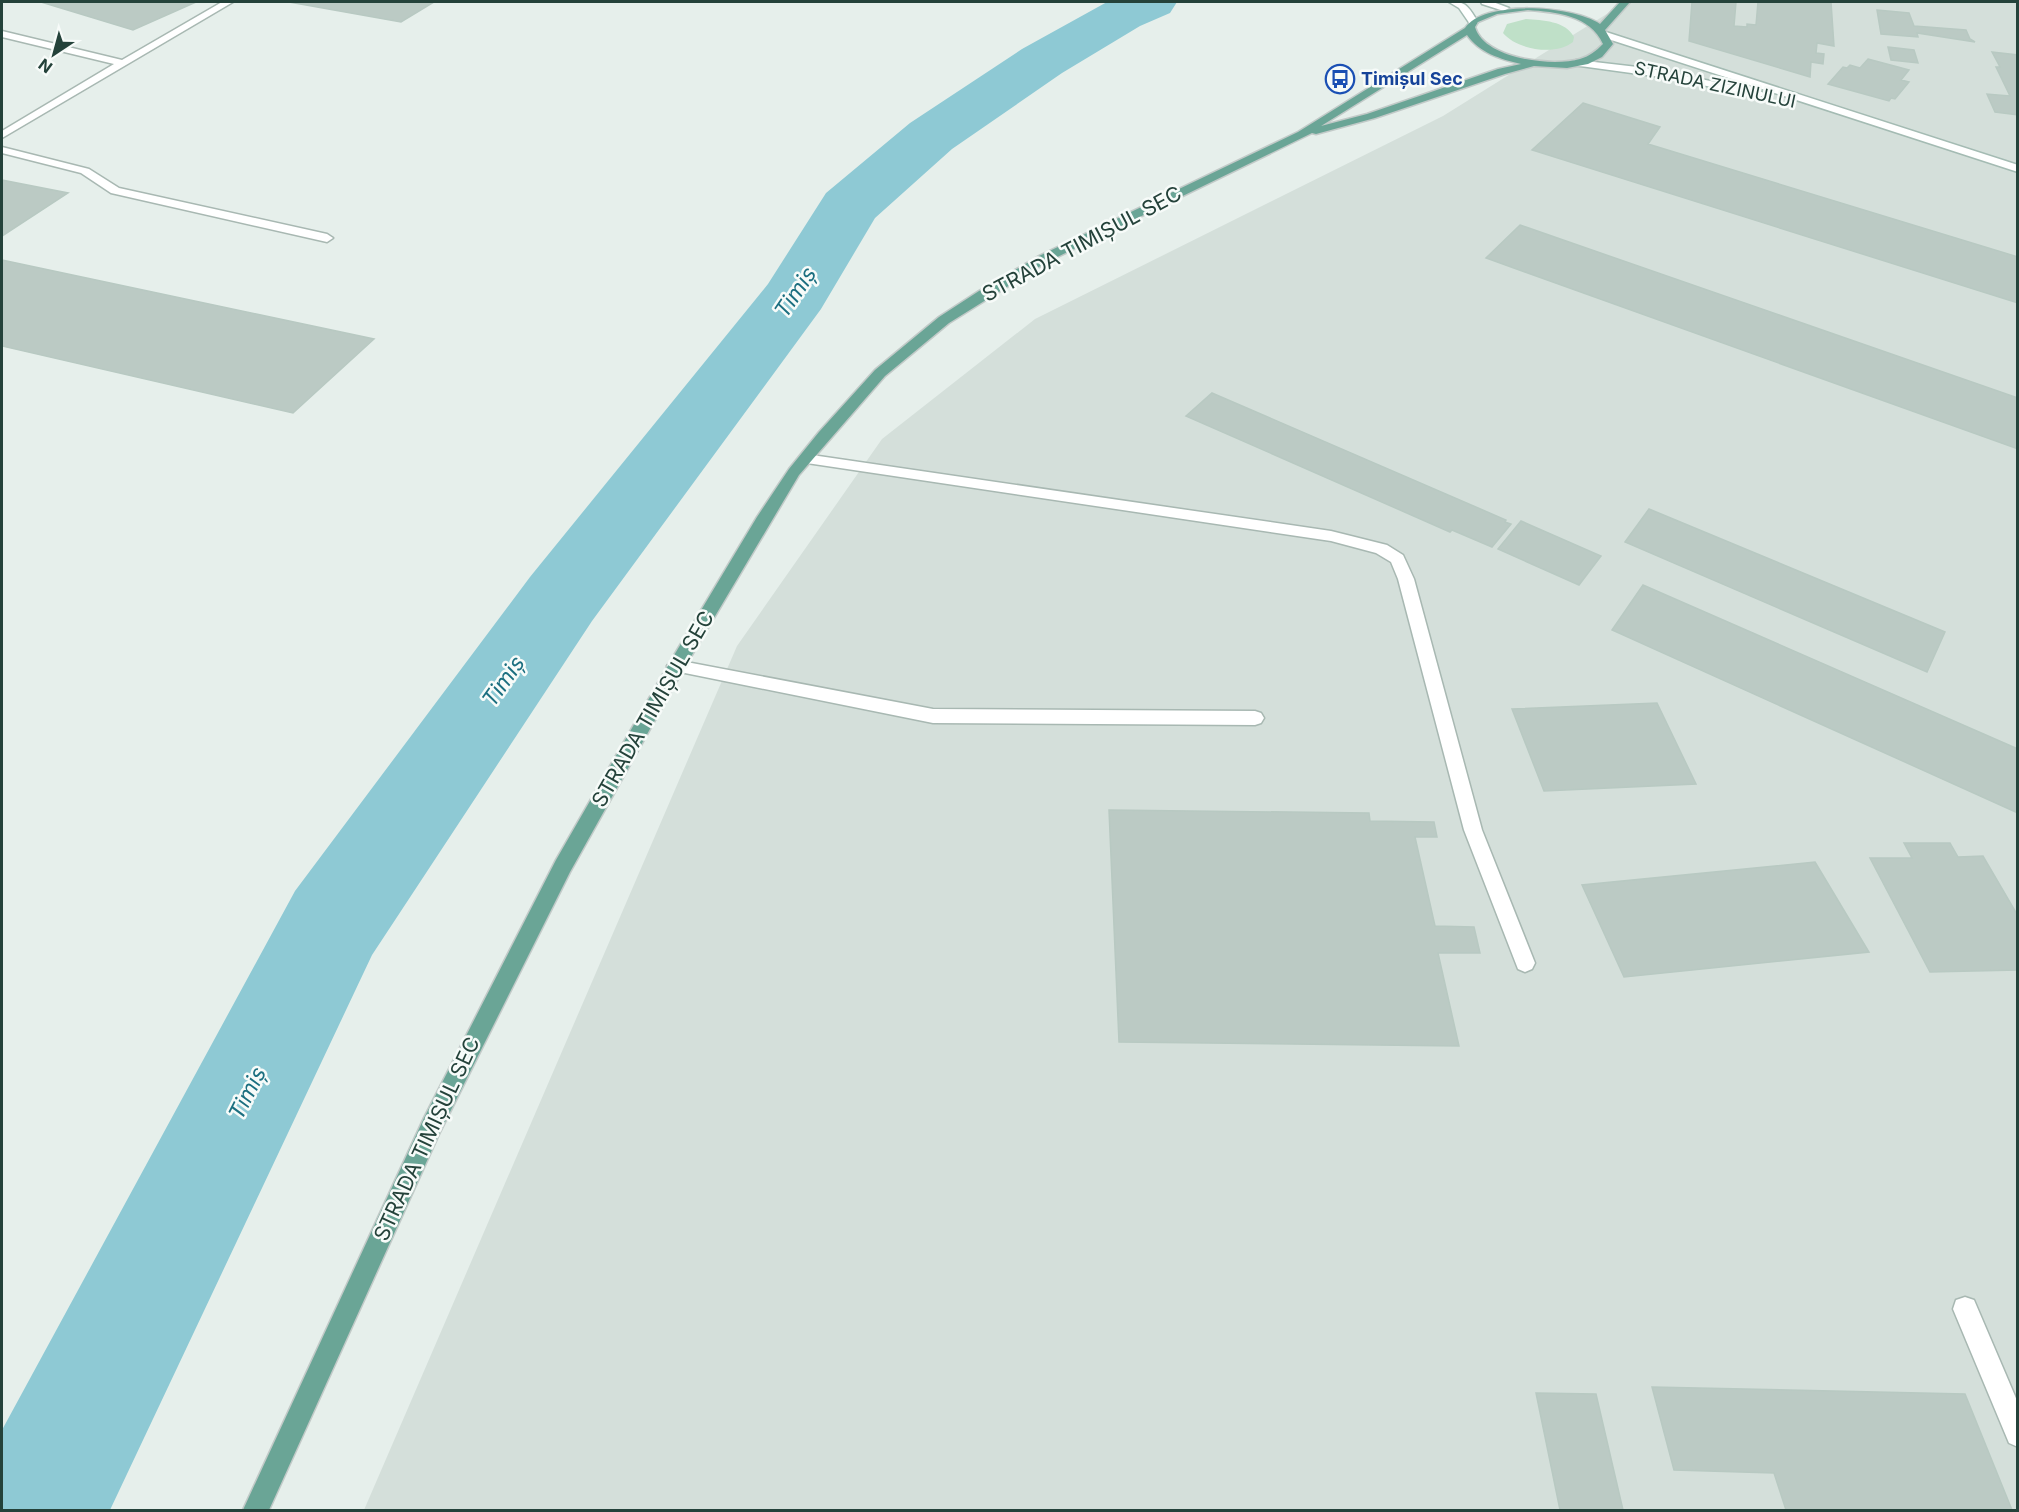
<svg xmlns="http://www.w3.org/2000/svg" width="2019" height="1512" viewBox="0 0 2019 1512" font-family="Inter,sans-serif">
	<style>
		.built { fill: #d4dfda }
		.green { fill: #bfe0c8 }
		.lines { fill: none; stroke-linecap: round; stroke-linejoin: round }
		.river { fill: #8ec9d4; fill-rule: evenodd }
		.building { fill: #bbcac4; stroke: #b8c9c2; stroke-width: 1.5 }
		.service-casing { stroke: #a8b8b2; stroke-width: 3 }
		.secondary-casing { stroke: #a4bbb3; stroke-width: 3 }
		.primary-casing { stroke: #c2cac8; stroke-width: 3 }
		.service { fill: #fff; fill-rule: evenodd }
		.secondary { fill: #fff; fill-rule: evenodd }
		.primary { fill: #6aa596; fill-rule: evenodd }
		.labels { text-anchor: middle; stroke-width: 5; stroke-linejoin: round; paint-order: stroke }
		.far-transit-label { font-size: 18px; font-weight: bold; fill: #164399; stroke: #f7fbf9; text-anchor: start }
		.far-street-label { font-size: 18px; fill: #24423a; stroke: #f7fbf9 }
		.street-label { font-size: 21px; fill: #24423a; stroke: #f7fbf9 }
		.water-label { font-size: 22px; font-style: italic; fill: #1c6f80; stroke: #f7fbf9 }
	</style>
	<rect width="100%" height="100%" fill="#e6efeb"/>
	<!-- built -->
	<path class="built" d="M1626,2H2017V1510H364L737,646L882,439L1035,319L1443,116Z"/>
	<!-- green -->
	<path class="green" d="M1526,19C1542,20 1566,21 1574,37L1573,42C1556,56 1517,50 1503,33L1507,24Z"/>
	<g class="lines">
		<!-- river -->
		<path class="river" d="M1107,2H1177L1170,13L1140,26L1062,73L952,149L875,218L821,309L592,621L372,955L110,1510H2V1430L295,891L530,577L768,284L826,193L910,123L1022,49Z"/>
	</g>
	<!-- building -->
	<path class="building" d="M41,2H196L133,30Z
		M289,2H434L401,22Z
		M1692,2H1736L1734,26L1747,27V24L1756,25L1758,2H1831L1834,46L1817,43L1816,53L1824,54L1823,64L1811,62L1810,77L1689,41Z
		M1877,10L1909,13L1914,26L1966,30L1970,39L1975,42L1917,33L1918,37L1881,34Z
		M1888,47L1914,50L1918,63L1891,60Z
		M1992,52L2018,55V115L1995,112L1987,94L2010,96L1996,67H2000Z
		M1868,59L1909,70L1901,80L1909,82L1895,99L1891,98L1889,101L1828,84L1843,67L1847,68L1850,65L1860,68Z
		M1583,103L1660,127L1648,144L2018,257V303L1532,150Z
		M2,180L68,193L2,236Z
		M1520,225L2018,398V449L1486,258Z
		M2,260L374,339L293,413L2,346Z
		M1212,393L1506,520L1505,522L1511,524L1492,547L1452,530L1450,532L1186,416Z
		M1649,509L1945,632L1927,672L1625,542Z
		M1521,521L1601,556L1579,585L1498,549Z
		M1643,585L2018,749V813L1612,630Z
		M1657,703L1696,784L1544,791L1512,709Z
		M1109,810L1369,813L1370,821L1434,822L1437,837H1415L1435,926L1474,927L1480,953H1438L1459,1046L1119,1042Z
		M1904,843H1950L1958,857L1983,856L2018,916V970L1930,972L1870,858H1912Z
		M1815,862L1869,952L1624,977L1582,885Z
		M1652,1387L1965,1394L2012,1510H1786L1774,1473L1674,1470Z
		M1536,1393L1596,1394L1623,1510H1560Z"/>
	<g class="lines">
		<!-- service casing -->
		<g class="service-casing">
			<path id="service" d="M222,2H233L2,138V131L114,64L2,37V31L122,60Z
				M2,147L89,169L119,188L327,234L333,238L327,242L111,193L81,173L2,153Z
				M805,454L1331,531L1387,545L1403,555L1414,579L1482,830L1535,963L1532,969L1525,972L1518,969L1464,830L1398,579L1391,562L1376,553L1331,541L800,462L798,459Z
				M676,660L933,709L1255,711L1261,713L1264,718L1261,723L1255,725L933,723L670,670L667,666L670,662Z
				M1965,1297L1974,1300L2018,1403V1447L2009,1443L1953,1309L1956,1300Z"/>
		</g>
		<!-- secondary casing -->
		<g class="secondary-casing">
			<path id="secondary" d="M1449,2C1466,0 1469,8 1478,22L1476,24H1470L1459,8Z
				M1481,2H1493L1509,8L1504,11L1482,4Z
				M1606,32L2018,165V172L1602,37V33Z
				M1577,60L1646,68L1760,91L1765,94L1760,97L1668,78L1573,65V61Z"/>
		</g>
		<!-- primary casing -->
		<g class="primary-casing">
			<path id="primary" d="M1620,2H1630L1605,30L1613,44L1602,57L1588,64L1567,68L1534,66L1505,74L1375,118L1316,134L1312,133L1047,262L949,323L885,376L799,475L683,670L570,872L440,1132L269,1510H243L424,1118L556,860L670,662L757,517L789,469L819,432L875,370L939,317L979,291L1039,256L1298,132L1465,28C1483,0 1571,5 1600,24ZM1528,10C1556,12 1590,15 1603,44C1596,51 1590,56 1580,59C1552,67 1484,59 1475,27L1478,22L1497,14ZM1467,35C1480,53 1500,59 1521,64L1498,69L1367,114L1321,126Z"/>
		</g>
		<!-- service -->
		<use href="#service" class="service"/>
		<!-- secondary -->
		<use href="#secondary" class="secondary"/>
		<!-- primary -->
		<use href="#primary" class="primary"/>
	</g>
	<!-- icons -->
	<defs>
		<g id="bus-ring" transform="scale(1.5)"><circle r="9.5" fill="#f7fbf9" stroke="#1a4fb4" stroke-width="1.5"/><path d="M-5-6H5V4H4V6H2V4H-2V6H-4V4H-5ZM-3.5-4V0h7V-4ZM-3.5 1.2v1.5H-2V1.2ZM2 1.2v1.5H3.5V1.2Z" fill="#1a4fb4"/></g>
	</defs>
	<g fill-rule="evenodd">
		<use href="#bus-ring" x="1340" y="79"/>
	</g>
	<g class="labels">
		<!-- far-transit labels -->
		<g class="far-transit-label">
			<text x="1361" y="85">Timișul Sec</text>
		</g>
		<!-- far-street labels -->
		<g class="far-street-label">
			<text transform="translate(1715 85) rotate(12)" y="6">STRADA ZIZINULUI</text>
		</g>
		<!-- street labels -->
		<g class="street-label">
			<text transform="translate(1082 244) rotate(-28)" y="7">STRADA TIMIȘUL SEC</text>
			<text transform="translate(653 709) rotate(-60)" y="7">STRADA TIMIȘUL SEC</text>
			<text transform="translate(427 1139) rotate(-65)" y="7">STRADA TIMIȘUL SEC</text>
		</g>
		<!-- water labels -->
		<g class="water-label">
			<text transform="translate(795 292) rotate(-56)" y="8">Timiș</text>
			<text transform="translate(503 681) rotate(-55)" y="8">Timiș</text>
			<text transform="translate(247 1093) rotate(-63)" y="8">Timiș</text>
		</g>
	</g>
	<!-- border -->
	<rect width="2019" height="1512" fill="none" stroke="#24423a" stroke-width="6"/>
	<!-- north arrow -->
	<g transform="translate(54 54) rotate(216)" stroke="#f7fbf9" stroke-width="4.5" paint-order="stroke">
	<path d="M0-4.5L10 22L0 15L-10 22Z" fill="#24423a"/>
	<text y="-9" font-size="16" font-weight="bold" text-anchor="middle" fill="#24423a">N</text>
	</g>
</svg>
